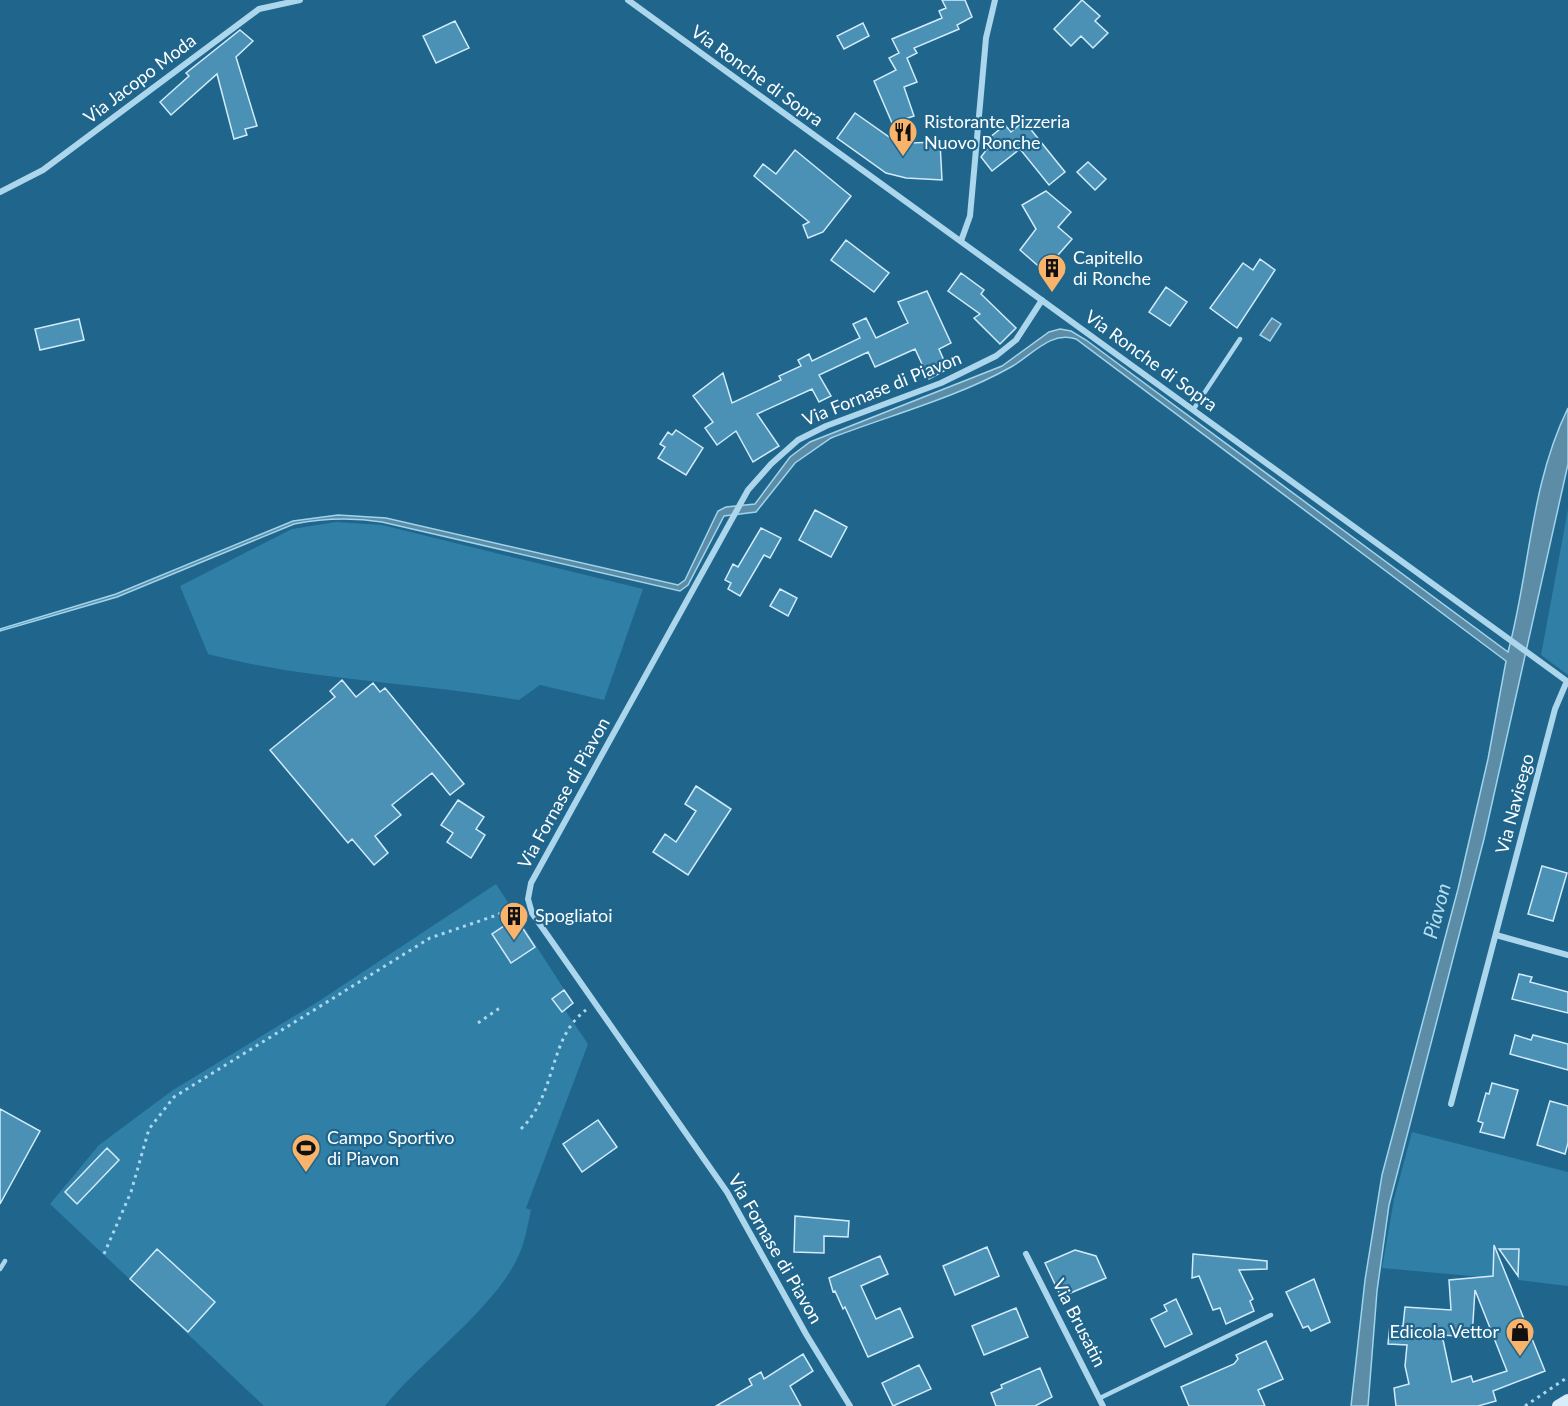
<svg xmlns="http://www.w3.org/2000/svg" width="1568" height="1406" viewBox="0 0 1568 1406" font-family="Lato,sans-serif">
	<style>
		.green { fill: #2f7fa7 }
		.water { fill: #5d8ca6; stroke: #9fd4ed; stroke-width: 1.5 }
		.building { fill: #4b91b5; stroke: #d1ebf9; stroke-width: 1.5; fill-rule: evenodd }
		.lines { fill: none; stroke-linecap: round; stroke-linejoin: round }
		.path { stroke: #abd6ec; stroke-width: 3; stroke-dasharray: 3 4.5; stroke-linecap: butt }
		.lane { stroke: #abd6ec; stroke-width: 4.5 }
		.street { stroke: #abd6ec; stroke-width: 6 }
		.secondary { stroke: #d7edf9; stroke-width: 12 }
		.labels { text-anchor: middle; stroke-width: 4.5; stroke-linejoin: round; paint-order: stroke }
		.street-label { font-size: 18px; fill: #fff; stroke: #1f658c }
		.poi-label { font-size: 18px; fill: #fff; stroke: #1f658c; text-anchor: start }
		.water-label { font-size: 20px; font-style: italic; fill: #b7dff3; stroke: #1f658c }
	</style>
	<rect width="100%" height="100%" fill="#1f658c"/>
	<!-- green -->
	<path class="green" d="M1568,509V675L1541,655Z
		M336,522L382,525L643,589L604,700L540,685L519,700C416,682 310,681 208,654L180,586L292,529Z
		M496,884L573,1003L565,1010L588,1044L526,1208L531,1210C528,1223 526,1237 521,1250C500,1305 423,1358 385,1406H264L50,1204L99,1145L173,1090L319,1001Z
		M1412,1132L1568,1172V1286L1518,1280L1519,1249H1494L1493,1278L1382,1268L1394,1199Z"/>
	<!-- water -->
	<path class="water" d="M1272,318L1281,324L1270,341L1260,335Z
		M1060,329L1071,331L1086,340L1508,652C1530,571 1530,485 1568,408V464L1484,839L1389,1205L1377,1291L1368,1406H1351L1365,1280L1382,1175L1458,889L1488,759L1506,661L1076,339C1051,330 1031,356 1011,367C958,397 888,416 831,438L795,463L756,512L724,516L688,585L680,591L382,522C351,517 324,518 294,524L117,597L0,631V629L116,594L293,521L338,515L386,518L678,585L685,580L718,511L726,507L755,504L790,457L810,442L1002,366L1049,332Z"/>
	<!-- building -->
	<path class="building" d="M942,0H965L972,17L957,25L959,29L914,48L917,53L907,58L917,82L904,87L914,116L905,119L909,143L940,142L942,180L906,178L886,173L837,138L855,113L902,146L874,81L896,70L889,58L899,53L892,39L942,18L939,11L946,8Z
		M1082,0L1100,16L1095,21L1108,33L1093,48L1081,36L1071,46L1054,29Z
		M455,21L469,48L436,63L423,36Z
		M863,23L869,36L844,49L837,36Z
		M240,30L253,41L236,57L257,126L245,129L247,135L234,139L217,74L171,115L160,102L189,76L186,73Z
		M1024,121L1065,172L1049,185L1020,149L992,171L981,157L987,149L983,143L1005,125L1011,132Z
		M795,150L851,196L823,232L808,238L803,225L809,222L754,176L763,164L776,174Z
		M1088,162L1106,179L1095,190L1077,172Z
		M1046,191L1071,212L1058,227L1072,239L1044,271L1020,250L1036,229L1022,205Z
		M846,240L889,273L874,292L831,260Z
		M1260,259L1275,270L1237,328L1210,308L1243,263L1253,270Z
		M961,273L984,290L981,294L1016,328L1000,344L974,318L980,314L948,291Z
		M1166,287L1187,302L1170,326L1149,312Z
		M927,291L951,343L939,349L946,365L944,371L929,379L915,349L875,367L868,352L819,375L831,396L819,402L812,389L757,414L779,446L753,462L736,431L717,445L705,428L713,422L693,396L723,373L732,403L781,380L779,376L801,366L798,360L809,354L812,361L860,338L853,324L866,318L876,338L908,323L898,302Z
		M79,319L84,340L40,350L35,329Z
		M676,430L703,448L686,475L658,458L665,447L660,444L668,432L672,435Z
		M815,510L847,527L831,557L799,540Z
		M761,528L781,538L770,558L764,555L740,596L728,589L731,583L725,580L733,564L738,567Z
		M780,589L797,598L788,616L770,606Z
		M342,680L356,697L373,683L380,692L385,688L464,784L450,795L432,773L392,805L401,815L375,836L388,853L374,865L352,839L348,843L270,750L335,697L330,691Z
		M696,786L731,809L688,875L653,852L665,834L676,842L696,811L685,804Z
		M458,800L484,817L476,829L485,835L471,858L447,842L453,833L441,825Z
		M1542,866L1567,873L1553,921L1528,914Z
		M516,918L535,947L511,963L492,934Z
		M1519,974L1532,977L1530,982L1568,992V1013L1512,999Z
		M564,990L573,1003L562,1012L552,999Z
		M1515,1035L1531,1040L1533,1035L1568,1044V1070L1510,1054Z
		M1492,1083L1518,1090L1504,1138L1480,1132L1483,1123L1478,1121L1486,1093L1489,1094Z
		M1550,1101L1568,1106V1143L1565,1154L1537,1145Z
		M0,1109L40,1131L0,1204Z
		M598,1120L617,1147L582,1172L563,1144Z
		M107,1148L119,1160L77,1204L65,1192Z
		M795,1216L849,1221L848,1237L824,1236V1253L794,1252Z
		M1494,1245L1545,1371L1493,1391L1496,1401L1478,1406H1396L1394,1388L1409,1384L1405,1366L1407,1345L1388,1344L1390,1325L1403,1326L1405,1307L1451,1310L1449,1280L1493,1276ZM1475,1290L1507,1371L1473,1382L1471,1376L1452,1382L1442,1335L1472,1337Z
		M987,1247L999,1276L955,1295L943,1266Z
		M157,1249L215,1302L188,1332L130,1279Z
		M1499,1249H1519L1518,1276Z
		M1075,1250L1096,1256L1106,1278L1061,1297L1045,1263Z
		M1193,1254L1267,1261V1269L1239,1270L1253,1299L1250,1301L1254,1311L1226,1324L1220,1308L1213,1310L1199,1276L1192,1278Z
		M880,1256L888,1274L861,1286L876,1319L900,1308L913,1337L868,1357L845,1307L843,1309L835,1291L833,1292L829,1278Z
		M1314,1279L1330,1322L1311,1331L1308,1326L1303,1328L1286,1292Z
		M1176,1299L1192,1334L1165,1347L1151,1319L1167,1311L1164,1305Z
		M1016,1308L1028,1337L984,1355L972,1326Z
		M1266,1341L1283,1379L1258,1390L1265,1406H1189L1181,1387L1234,1364L1238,1359L1236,1355Z
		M803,1354L813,1371L790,1386L801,1406H716L752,1385L749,1379L761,1372L764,1379Z
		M919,1365L931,1389L893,1406L882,1383Z
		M1040,1368L1052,1397L1035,1406H996L991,1393L1002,1388L1001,1385Z"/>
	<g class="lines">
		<!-- path -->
		<path class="path" d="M478,1023L501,1007
			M521,1129C558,1092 548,1038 586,1010
			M104,1254L131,1192L149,1129L174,1097L430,938L497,915L518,903
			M1525,1406L1568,1377"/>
		<!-- lane -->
		<path class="lane" d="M1193,410L1240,339
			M0,1269L5,1261
			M1100,1398L1271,1315"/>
		<!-- street -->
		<path class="street" d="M628,0L1568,682
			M0,192L43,170L259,9L300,0
			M961,241L970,216L986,38L995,0
			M1496,935L1568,955
			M1451,1104L1555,709L1567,681
			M1026,1254L1103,1406
			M850,1406L806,1334L727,1192L532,913L528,899L531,883L748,490L771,464L798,440L826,426L941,383L996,356L1016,340L1042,300"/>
		<!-- secondary -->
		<path class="secondary" d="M1558,1406L1568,1400"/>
	</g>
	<!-- icons -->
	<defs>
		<g id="restaurant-pin" transform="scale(1.5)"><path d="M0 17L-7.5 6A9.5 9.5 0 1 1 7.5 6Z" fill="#fab36b" stroke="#1f658c"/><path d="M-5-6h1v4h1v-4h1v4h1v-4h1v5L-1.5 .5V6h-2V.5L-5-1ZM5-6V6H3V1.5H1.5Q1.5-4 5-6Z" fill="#111"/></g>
		<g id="building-pin" transform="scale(1.5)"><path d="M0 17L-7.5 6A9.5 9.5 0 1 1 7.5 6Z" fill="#fab36b" stroke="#1f658c"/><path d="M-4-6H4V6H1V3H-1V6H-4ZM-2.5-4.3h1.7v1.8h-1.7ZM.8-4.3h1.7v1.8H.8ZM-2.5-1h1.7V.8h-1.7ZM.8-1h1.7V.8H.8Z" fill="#111"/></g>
		<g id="stadium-pin" transform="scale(1.5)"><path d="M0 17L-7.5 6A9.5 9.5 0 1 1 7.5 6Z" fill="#fab36b" stroke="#1f658c"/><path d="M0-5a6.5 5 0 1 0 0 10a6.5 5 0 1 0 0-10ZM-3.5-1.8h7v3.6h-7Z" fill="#111"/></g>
		<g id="shop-pin" transform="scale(1.5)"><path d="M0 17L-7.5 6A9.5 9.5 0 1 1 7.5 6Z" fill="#fab36b" stroke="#1f658c"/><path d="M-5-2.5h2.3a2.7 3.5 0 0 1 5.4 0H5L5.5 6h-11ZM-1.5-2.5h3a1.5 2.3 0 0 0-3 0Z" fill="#111"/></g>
	</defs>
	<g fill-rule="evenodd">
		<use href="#restaurant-pin" x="903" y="132"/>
		<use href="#building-pin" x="1052" y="268"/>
		<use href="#building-pin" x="514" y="916"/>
		<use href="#stadium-pin" x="306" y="1148"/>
		<use href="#shop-pin" x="1520" y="1332"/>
	</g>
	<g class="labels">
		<!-- street labels -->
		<g class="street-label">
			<text transform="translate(757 76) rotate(36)" y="6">Via Ronche di Sopra</text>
			<text transform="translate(140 79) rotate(-37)" y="6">Via Jacopo Moda</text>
			<text transform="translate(1151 361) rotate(36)" y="6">Via Ronche di Sopra</text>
			<text transform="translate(882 389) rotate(-22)" y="6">Via Fornase di Piavon</text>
			<text transform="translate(564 793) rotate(-61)" y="6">Via Fornase di Piavon</text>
			<text transform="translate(1515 804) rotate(-75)" y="6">Via Navisego</text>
			<text transform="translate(775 1249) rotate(60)" y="6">Via Fornase di Piavon</text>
			<text transform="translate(1079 1323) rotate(63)" y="6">Via Brusatin</text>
		</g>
		<!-- poi labels -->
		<g class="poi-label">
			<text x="924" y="128">Ristorante Pizzeria<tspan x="924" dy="21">Nuovo Ronche</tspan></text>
			<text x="1073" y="264">Capitello<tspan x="1073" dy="21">di Ronche</tspan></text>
			<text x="535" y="922">Spogliatoi</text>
			<text x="327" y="1144">Campo Sportivo<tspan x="327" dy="21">di Piavon</tspan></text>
			<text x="1499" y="1338" text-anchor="end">Edicola Vettor</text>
		</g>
		<!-- water labels -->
		<g class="water-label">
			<text transform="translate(1437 911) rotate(-75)" y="7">Piavon</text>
		</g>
	</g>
</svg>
